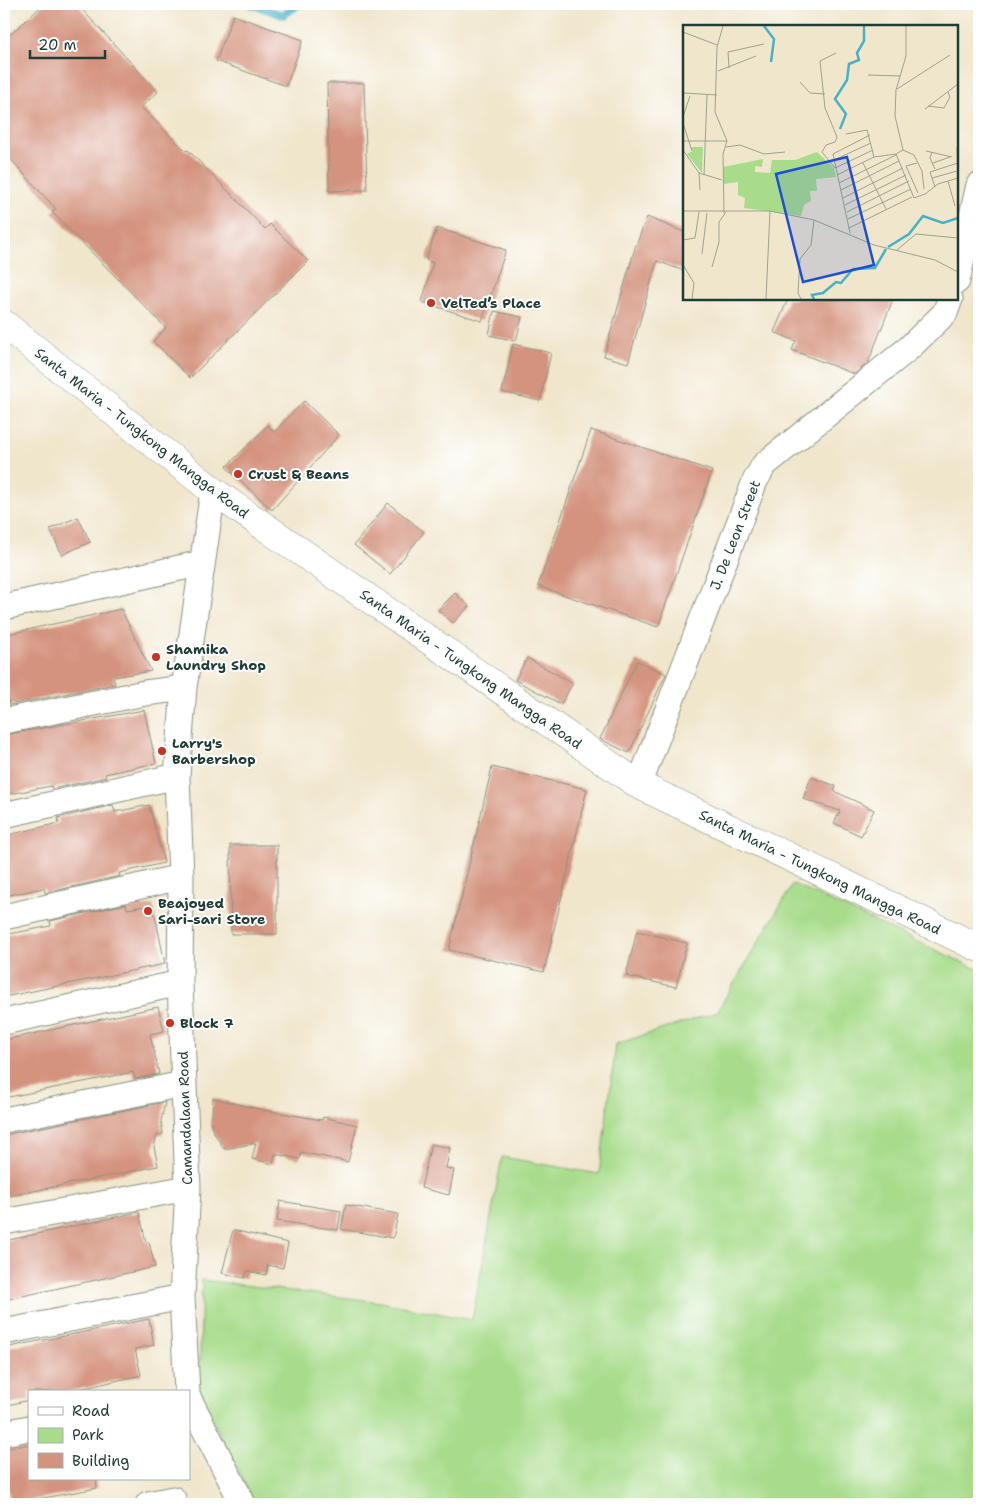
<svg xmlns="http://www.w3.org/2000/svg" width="983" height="1508" viewBox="0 0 983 1508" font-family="'Shantell Sans',sans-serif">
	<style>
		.green { fill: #a8dc8b; stroke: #648c60 }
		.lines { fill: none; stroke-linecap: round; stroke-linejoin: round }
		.stream { stroke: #47b2c5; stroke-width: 8 }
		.building { fill: #d4937e }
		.street-casing { stroke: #889280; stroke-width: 27 }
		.primary-casing { stroke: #889280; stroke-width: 29 }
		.street { stroke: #fff; stroke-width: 25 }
		.primary { stroke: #fff; stroke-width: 28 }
		.poi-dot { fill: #c8321e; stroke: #fff; stroke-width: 2 }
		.labels { text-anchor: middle; stroke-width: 4; stroke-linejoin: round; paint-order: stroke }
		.poi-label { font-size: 14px; font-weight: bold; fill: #1f3d34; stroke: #fff; text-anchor: start }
		.street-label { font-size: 14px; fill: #1f3d34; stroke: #fff }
		.inset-river { fill: none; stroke: #47b2c5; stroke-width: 2.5 }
		.inset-road { fill: none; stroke: #9ca28f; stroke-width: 1 }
		.view { fill: #1d4ed8; fill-opacity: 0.15; stroke: #1d4ed8; stroke-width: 2.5 }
		.inset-edge { fill: none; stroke: #1f3d34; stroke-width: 2.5 }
	</style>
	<rect width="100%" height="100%" fill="#fff"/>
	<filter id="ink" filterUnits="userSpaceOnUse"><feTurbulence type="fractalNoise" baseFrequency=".02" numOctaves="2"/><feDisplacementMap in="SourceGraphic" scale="10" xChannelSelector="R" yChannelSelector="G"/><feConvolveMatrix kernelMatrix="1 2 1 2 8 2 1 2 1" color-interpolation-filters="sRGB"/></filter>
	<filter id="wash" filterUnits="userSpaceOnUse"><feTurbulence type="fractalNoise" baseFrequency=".0096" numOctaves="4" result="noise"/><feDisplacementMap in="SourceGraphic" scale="20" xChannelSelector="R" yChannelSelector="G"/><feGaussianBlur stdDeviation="1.12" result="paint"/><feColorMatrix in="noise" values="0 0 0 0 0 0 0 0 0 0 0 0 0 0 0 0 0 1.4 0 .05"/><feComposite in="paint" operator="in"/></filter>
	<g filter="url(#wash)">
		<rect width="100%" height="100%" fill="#f0e6cc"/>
		<!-- green -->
		<path class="green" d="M793,884L979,970V1504H255L199,1393L202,1280L381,1302L472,1320L502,1157L599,1174L616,1044L717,1012Z"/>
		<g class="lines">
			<!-- stream -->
			<path class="stream" d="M250,4L283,15L300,4"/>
		</g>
		<g id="blocks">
			<!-- building -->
			<path class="building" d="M44,4H77L158,92L141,107L186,151L188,150L265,229L270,224L308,261L190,378L153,341L166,328L52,212L56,209L4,152V40Z
				M233,15L303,40L286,86L216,61Z
				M327,83H364L367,190L329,191Z
				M647,217L684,232V271L657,261L628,363L604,356L635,248Z
				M437,228L506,250L482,321L422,302L433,263L426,260Z
				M788,299H893L868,363L854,374L792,350L796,341L774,332Z
				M494,311L522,317L516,341L489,335Z
				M513,344L551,353L540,401L502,392Z
				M304,401L339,435L272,510L226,467L268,425L274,432Z
				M591,430L712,471L658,627L538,586Z
				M388,503L424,532L390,574L354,545Z
				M78,517L90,542L62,555L50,529Z
				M455,593L469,606L453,623L438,610Z
				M121,609L151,671L113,677L115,684L9,705L4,678V635Z
				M527,658L573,683L561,704L515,680Z
				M637,661L666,674L629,753L600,739Z
				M144,710L156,763L105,774L106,777L52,789L51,786L4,795V735Z
				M492,767L587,789L544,972L449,950Z
				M811,777L836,786L834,791L874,810L861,836L834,823L840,811L803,799Z
				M113,805L115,812L149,805L164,863L119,873L120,876L45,893L44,888L4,896V836L59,823L58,818Z
				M230,845H277V934H231Z
				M126,904L127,909L153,905L165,964L4,997V935L51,926L50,921Z
				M637,931L687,943L676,987L626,976Z
				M158,1007L164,1031L150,1034L159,1074L135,1079L133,1072L4,1098V1040Z
				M213,1098L258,1109L322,1120L323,1117L357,1125L348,1162L301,1152L300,1159L275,1154L273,1164L252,1159L256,1143L224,1149L211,1127Z
				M165,1102L161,1121L163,1134L157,1135L154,1147L158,1166L4,1197V1135Z
				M431,1144L450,1148L446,1168L454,1170L449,1195L421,1188Z
				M280,1201L341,1211L338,1230L277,1221Z
				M346,1205L398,1214L393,1238L341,1229Z
				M139,1212L146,1242H149L155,1267L4,1300V1241Z
				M233,1230L288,1243L283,1268L268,1265L266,1275L247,1271L245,1278L222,1273Z
				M149,1319L154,1345L135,1349L141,1375L67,1392H29V1400L4,1406V1348Z
				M29,1444V1479H96L97,1488L11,1504L4,1469V1449Z"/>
		</g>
	</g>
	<g filter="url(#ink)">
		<use href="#blocks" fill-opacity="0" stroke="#889280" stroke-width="1"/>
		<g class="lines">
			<!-- street casing -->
			<g class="street-casing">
				<path id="street" d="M957,281L979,185
					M4,607L202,563
					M4,721L145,693L184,688
					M639,785L755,481L764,465L909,348L945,313L950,299
					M4,815L177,776
					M4,917L181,877
					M4,1022L180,983
					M4,1120L183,1084
					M4,1222L188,1188
					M4,1332L182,1297
					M187,1392L182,1297L188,1188L180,983L181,877L177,776L184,688L213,491
					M189,1399L243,1504
					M4,1433L29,1428
					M148,1504L173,1499"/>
			</g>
			<!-- primary casing -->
			<g class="primary-casing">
				<path id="primary" d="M4,324L213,491L639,785L979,948"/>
			</g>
			<!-- street -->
			<use href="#street" class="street"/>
			<!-- primary -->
			<use href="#primary" class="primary"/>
		</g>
	</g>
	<!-- markers -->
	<g class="poi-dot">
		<circle cx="431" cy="303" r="5"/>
		<circle cx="238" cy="474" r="5"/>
		<circle cx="156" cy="657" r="5"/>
		<circle cx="162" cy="751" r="5"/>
		<circle cx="148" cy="911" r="5"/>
		<circle cx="170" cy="1023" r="5"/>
	</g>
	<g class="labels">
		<!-- poi labels -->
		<g class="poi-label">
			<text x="441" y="308">VelTed’s Place</text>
			<text x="248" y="479">Crust &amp; Beans</text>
			<text x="166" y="654">Shamika<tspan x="166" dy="16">Laundry Shop</tspan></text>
			<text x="172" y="748">Larry's<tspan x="172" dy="16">Barbershop</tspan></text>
			<text x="158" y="908">Beajoyed<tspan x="158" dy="16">Sari-sari Store</tspan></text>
			<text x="180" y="1028">Block 7</text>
		</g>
		<!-- street labels -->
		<g class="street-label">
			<text transform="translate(142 433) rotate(38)" y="5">Santa Maria - Tungkong Mangga Road</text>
			<text transform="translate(735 535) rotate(-69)" y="5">J. De Leon Street</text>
			<text transform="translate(471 669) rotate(35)" y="5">Santa Maria - Tungkong Mangga Road</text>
			<text transform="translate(820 872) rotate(26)" y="5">Santa Maria - Tungkong Mangga Road</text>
			<text transform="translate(185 1118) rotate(-92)" y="5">Camandalaan Road</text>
		</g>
	</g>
	<!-- overview -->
	<g transform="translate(683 25)">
		<rect width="275" height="275" fill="#f0e6cc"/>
		<path d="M8,122H20L19,148L4,129L10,126ZM134,127L151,143L153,152L133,154L134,166H127L128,176L121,180L118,191L61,183L62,173L55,170V157L41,159L40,142L80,134L79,142L72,141V147L87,148L89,135H112Z" fill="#a8dc8b"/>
		<path class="inset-river" d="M81,1L91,14L88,37M157,104L163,89L152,74L164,55L166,39L176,35L174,28L181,16V1M205,222L226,209L240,191L260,198L275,193M131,274L129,270L140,268L153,257L158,258L170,244L192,243L203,224"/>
		<path class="inset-road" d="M40,1L34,22L32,87L44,116L40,129L41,188M0,7L34,20M46,43L45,27L81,19M35,46L73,31M185,50L217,51M117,57L127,68L142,69M214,64L267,30M0,68L34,70M245,81L261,83L267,72L265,67M242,84L275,59M0,92L7,71M0,98L9,126M163,109L184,105L191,132M0,116H44M43,122L57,120L81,129L102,127M274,122L275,165M0,125L16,148L39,155M220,125L231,130L239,146L241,164M243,126L269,132M249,127L247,133L252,144M213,129L231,173L242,169L255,159L275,153M151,135L188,118M180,138L203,184M234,138L223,141L235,168M250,138L267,132M152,143L139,127L143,120L152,117L154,112L142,83L137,36L153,28M152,143L190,125M16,148L17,165M21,150L24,70M154,150L191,132L213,129L220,125L212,91L213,65L223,31V1M249,153L274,146M265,156L272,181M156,158L213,130M252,162L247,147L275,138M158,165L216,136M160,173L220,143M162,180L223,150M0,186H87L131,195L191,220L252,235L275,247M164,187L226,156M165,194L228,164M166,203L229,172M167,208L150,129L187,110M0,215L12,213L16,187M214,225L233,209L275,213M19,229L24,188M0,240L11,258L9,274M29,242L36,217V197L43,187M83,274L87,186M118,274L115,268L117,234L128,220L131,195"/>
		<path class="view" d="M164,132L191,240L120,257L93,149Z"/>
		<rect width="275" height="275" class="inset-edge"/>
	</g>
	<!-- margin -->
	<rect width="983" height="1508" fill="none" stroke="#fff" stroke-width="20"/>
	<!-- legend -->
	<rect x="28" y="1390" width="162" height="90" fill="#ffffff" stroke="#a5b1ae"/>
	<rect x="38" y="1407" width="25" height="8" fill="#ffffff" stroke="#a5b1ae"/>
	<text x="72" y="1416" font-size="15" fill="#1f3d34">Road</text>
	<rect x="38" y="1428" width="25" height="15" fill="#a8dc8b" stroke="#a5b1ae"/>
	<text x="72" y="1440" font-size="15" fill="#1f3d34">Park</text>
	<rect x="38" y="1453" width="25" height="15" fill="#d4937e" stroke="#a5b1ae"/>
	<text x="72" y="1466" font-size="15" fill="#1f3d34">Building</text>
	<!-- scale -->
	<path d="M30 50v8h75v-8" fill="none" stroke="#1f3d34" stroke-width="2.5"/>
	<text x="38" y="50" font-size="15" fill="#1f3d34" stroke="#ffffff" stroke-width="4" paint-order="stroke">20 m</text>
</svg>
